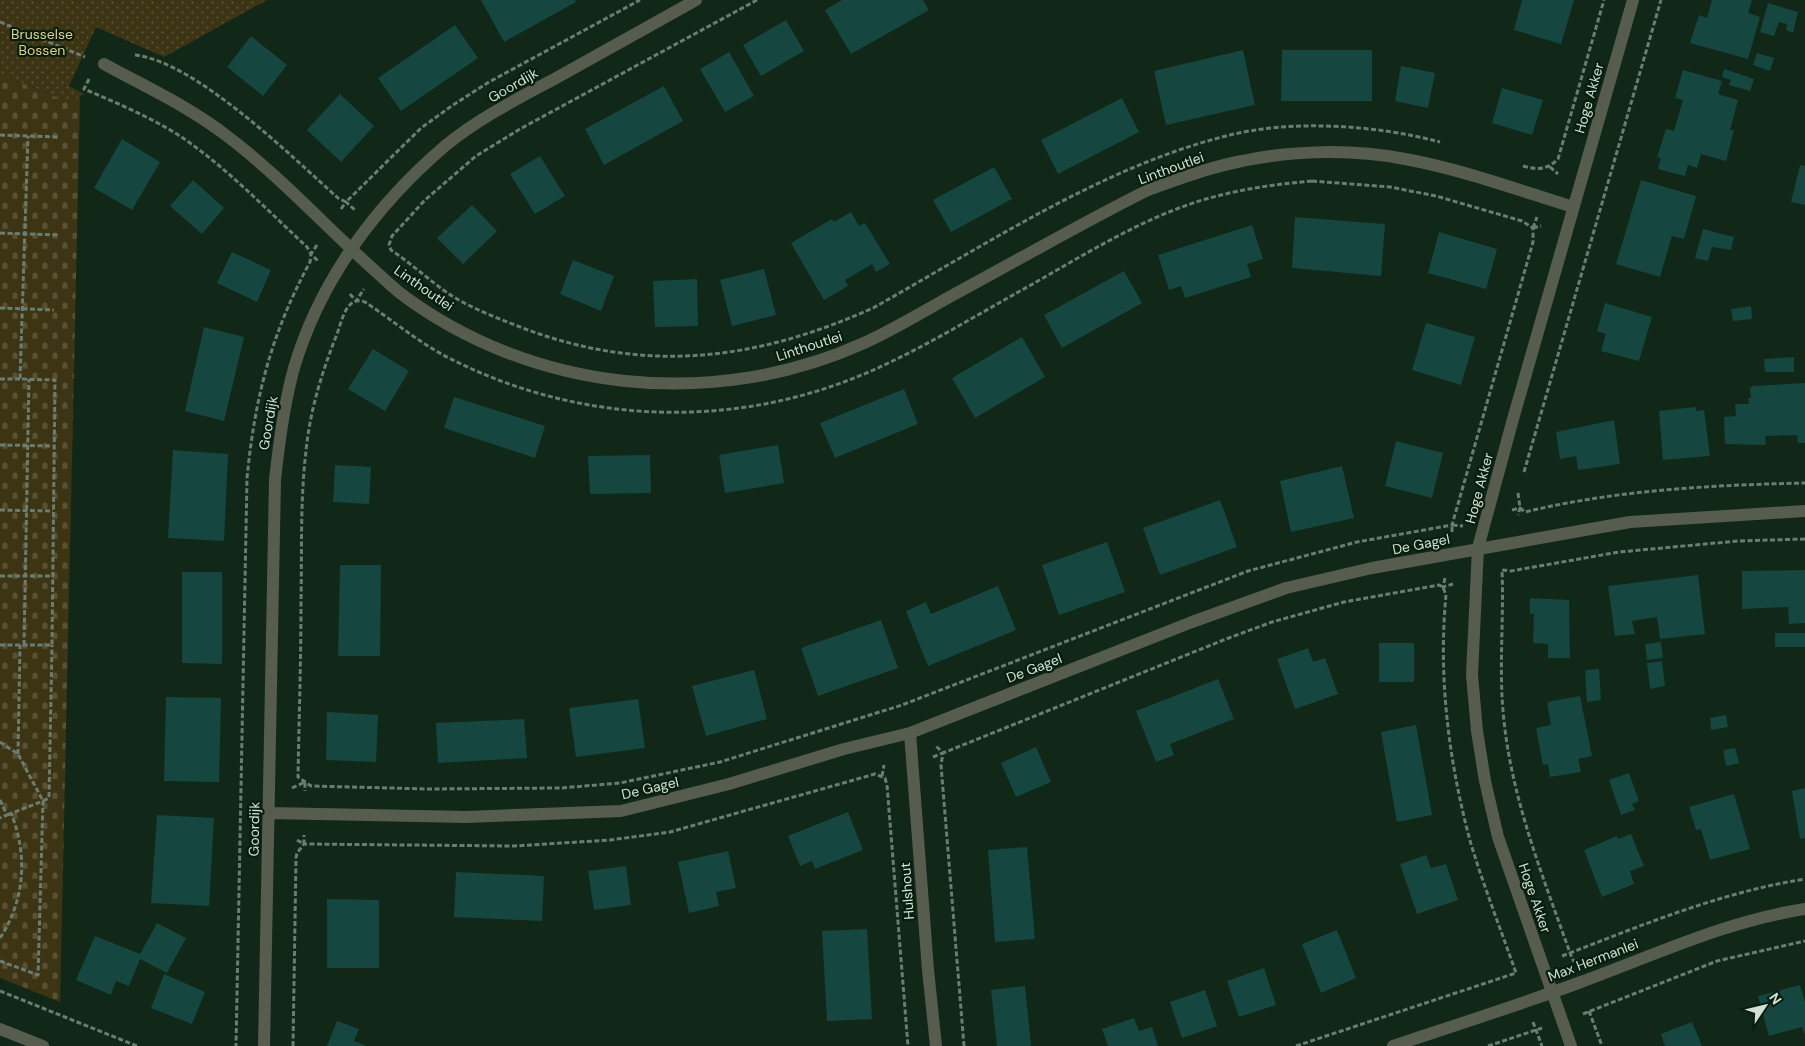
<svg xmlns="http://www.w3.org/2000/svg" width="1805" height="1046" viewBox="0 0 1805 1046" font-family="'DM Sans',sans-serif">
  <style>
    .cemetery { fill: url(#cemetery-stones) }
    .park { fill: url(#park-dots) }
    .building { fill: #15463f }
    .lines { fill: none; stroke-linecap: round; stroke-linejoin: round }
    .path { stroke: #6b7d70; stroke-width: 3; stroke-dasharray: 5 2.5; stroke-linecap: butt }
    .minor { stroke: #575d4e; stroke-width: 12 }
    .labels { text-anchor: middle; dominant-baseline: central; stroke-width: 4.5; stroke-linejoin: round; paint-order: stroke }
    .park-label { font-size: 14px; fill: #e2d091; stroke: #071e0f }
    .street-label { font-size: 14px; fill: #d2e0d5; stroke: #071e0f }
  </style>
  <defs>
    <pattern id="cemetery-stones" width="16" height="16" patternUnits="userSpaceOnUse" patternTransform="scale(1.25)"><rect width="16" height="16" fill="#3d3414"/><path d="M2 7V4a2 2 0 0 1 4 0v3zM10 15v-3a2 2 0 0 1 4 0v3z" fill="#585135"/></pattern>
    <pattern id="park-dots" width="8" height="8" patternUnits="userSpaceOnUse" patternTransform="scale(1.25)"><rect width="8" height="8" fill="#3d3414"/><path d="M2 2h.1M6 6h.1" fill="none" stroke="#585135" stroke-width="1.8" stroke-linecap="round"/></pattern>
  </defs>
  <rect width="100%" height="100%" fill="#112818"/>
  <path class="cemetery" d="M 0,74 L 69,102 L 80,96 L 60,1002 L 0,978 Z"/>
  <path class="park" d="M 0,0 L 267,0 L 164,57 L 96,27 L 69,86 L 84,94 L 69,102 L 0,74 Z"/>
  <path class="building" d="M 481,0 L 575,0 L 576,2 L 504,42 Z
    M 842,0 L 923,0 L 929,10 L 851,54 L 825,10 Z
    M 1522,0 L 1574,0 L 1561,44 L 1514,30 Z
    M 1712,0 L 1752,0 L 1748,13 L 1760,17 L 1748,59 L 1690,43 L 1699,15 L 1707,18 Z
    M 1768,3 L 1798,12 L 1793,33 L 1786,30 L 1787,24 L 1779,22 L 1774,36 L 1760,32 Z
    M 786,20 L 804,51 L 761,76 L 743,45 Z
    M 455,25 L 478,58 L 401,111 L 378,78 Z
    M 251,36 L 287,65 L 263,96 L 227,67 Z
    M 1243,50 L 1255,105 L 1166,125 L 1154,71 Z
    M 1282,50 L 1372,50 L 1372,101 L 1281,101 Z
    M 729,52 L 754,96 L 725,112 L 700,69 Z
    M 1757,53 L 1774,58 L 1770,71 L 1753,65 Z
    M 1401,66 L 1435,73 L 1428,108 L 1395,101 Z
    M 1724,69 L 1754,79 L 1750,91 L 1729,85 L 1731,80 L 1722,77 Z
    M 1683,70 L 1722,81 L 1718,94 L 1738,100 L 1730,130 L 1734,130 L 1726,161 L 1701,154 L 1697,168 L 1688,165 L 1685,176 L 1658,169 L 1661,158 L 1657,157 L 1666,129 L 1674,131 L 1683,100 L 1675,98 Z
    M 664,86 L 683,121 L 604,165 L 585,129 Z
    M 1502,88 L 1543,100 L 1532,135 L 1492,123 Z
    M 340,94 L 374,126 L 341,162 L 307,130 Z
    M 1122,98 L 1139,132 L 1058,174 L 1041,140 Z
    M 122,139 L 160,162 L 132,210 L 94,188 Z
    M 540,156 L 565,196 L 535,214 L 510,174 Z
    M 1800,165 L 1805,166 L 1805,205 L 1791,202 Z
    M 994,167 L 1012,199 L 951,232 L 933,200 Z
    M 193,180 L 224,208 L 202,234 L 170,206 Z
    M 1641,180 L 1696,196 L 1684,239 L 1672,236 L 1660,277 L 1616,264 Z
    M 472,205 L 497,231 L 463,264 L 437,238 Z
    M 851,212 L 859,226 L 865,223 L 890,264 L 876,272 L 872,264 L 845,280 L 848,286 L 824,300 L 791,243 L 832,219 L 834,222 Z
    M 1295,217 L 1385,224 L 1381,276 L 1292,268 Z
    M 1252,225 L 1263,259 L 1247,264 L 1251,277 L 1185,298 L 1181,286 L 1169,290 L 1158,255 Z
    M 1703,229 L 1734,237 L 1731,250 L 1712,247 L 1708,261 L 1695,258 Z
    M 1439,232 L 1497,249 L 1486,289 L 1428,273 Z
    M 232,252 L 271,270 L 257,302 L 217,283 Z
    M 573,260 L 614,276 L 601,311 L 560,294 Z
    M 764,269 L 776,315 L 732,326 L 720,280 Z
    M 1124,271 L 1142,303 L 1062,348 L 1044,315 Z
    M 697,279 L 698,326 L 655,327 L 653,281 Z
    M 1605,303 L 1652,317 L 1639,361 L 1601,351 L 1606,334 L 1597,331 Z
    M 1751,306 L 1752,319 L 1733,321 L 1731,309 Z
    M 1426,323 L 1475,337 L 1461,385 L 1412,370 Z
    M 204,327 L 244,337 L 224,421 L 185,411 Z
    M 1022,337 L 1045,377 L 975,418 L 952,378 Z
    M 373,349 L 409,371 L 385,411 L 348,389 Z
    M 1794,357 L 1794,372 L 1765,372 L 1764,359 Z
    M 1805,383 L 1805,443 L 1798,443 L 1797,435 L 1765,436 L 1766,445 L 1725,444 L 1724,417 L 1736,416 L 1735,404 L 1749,404 L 1748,398 L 1751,398 L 1750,388 L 1753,386 Z
    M 904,389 L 918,424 L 835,458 L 820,423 Z
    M 454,397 L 545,426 L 535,458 L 444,428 Z
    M 1696,407 L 1696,411 L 1704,410 L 1710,456 L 1663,460 L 1659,411 Z
    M 1614,420 L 1620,464 L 1578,470 L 1576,456 L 1560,459 L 1556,432 Z
    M 1396,441 L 1443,453 L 1432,498 L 1385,486 Z
    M 778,445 L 784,483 L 725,493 L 719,455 Z
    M 173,450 L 228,454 L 224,541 L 168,538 Z
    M 650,455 L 651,493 L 590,494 L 588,456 Z
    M 335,465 L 371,467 L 369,504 L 333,502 Z
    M 1342,466 L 1354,518 L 1291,532 L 1280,481 Z
    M 1220,500 L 1237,547 L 1160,575 L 1143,528 Z
    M 1107,542 L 1125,592 L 1059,615 L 1042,565 Z
    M 340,565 L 381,565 L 380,656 L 338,656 Z
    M 1805,570 L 1805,623 L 1789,624 L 1788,607 L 1742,609 L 1742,571 Z
    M 182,572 L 222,572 L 222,664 L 182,663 Z
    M 1698,575 L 1705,634 L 1660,639 L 1657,617 L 1632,621 L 1635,634 L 1615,636 L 1608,586 Z
    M 998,586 L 1016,630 L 928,666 L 906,611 L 926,602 L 931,614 Z
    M 1530,598 L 1569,600 L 1570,658 L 1548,658 L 1548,644 L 1533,643 L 1534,614 L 1530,614 Z
    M 881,620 L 898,668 L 818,696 L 801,648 Z
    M 1775,633 L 1805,633 L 1805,647 L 1775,647 Z
    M 1661,642 L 1663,658 L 1647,660 L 1645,644 Z
    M 1379,643 L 1414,643 L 1414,682 L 1379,682 Z
    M 1308,648 L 1313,662 L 1325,658 L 1338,694 L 1295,709 L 1277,659 Z
    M 1662,661 L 1665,686 L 1650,689 L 1647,663 Z
    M 1599,669 L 1601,700 L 1587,702 L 1585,670 Z
    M 754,670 L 767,719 L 706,736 L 692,686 Z
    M 1218,679 L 1234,719 L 1170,744 L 1174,755 L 1156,762 L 1136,711 Z
    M 1580,696 L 1592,756 L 1578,759 L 1581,772 L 1550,777 L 1548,764 L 1543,765 L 1536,728 L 1551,725 L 1547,702 Z
    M 166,697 L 221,698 L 219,782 L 164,781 Z
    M 638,699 L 645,748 L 576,757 L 569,708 Z
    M 327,712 L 378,715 L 376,762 L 326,760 Z
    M 1726,715 L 1728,727 L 1711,730 L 1710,718 Z
    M 524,719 L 527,758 L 438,763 L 436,723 Z
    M 1416,725 L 1432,815 L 1397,822 L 1381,732 Z
    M 1036,747 L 1051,782 L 1016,797 L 1001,763 Z
    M 1735,748 L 1739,763 L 1726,766 L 1723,750 Z
    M 1629,773 L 1639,801 L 1632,804 L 1635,810 L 1621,815 L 1609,780 Z
    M 1805,788 L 1805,838 L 1800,839 L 1792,791 Z
    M 1734,794 L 1750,849 L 1710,860 L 1701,829 L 1696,830 L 1689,807 Z
    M 848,812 L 863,850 L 815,869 L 812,861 L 800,866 L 788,836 Z
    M 157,815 L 214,818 L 209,906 L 151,903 Z
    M 1631,834 L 1644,866 L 1630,871 L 1634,884 L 1602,897 L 1584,850 L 1617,836 L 1618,839 Z
    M 1027,847 L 1035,939 L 995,942 L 988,850 Z
    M 728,851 L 736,888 L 716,892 L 719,906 L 689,913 L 678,862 Z
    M 1426,855 L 1431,868 L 1446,864 L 1458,900 L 1417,914 L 1400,864 Z
    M 626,866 L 631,905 L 594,910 L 588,871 Z
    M 456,872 L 544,876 L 542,921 L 454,917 Z
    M 327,899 L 379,900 L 379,968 L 327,968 Z
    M 157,923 L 186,938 L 167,973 L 140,959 L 129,986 L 116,981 L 111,995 L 76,980 L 95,936 L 140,954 Z
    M 867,929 L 872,1019 L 827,1021 L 822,931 Z
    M 1337,930 L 1356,978 L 1321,993 L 1302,944 Z
    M 1264,968 L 1276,1005 L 1239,1017 L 1227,981 Z
    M 164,974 L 205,992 L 192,1024 L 151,1008 Z
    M 1800,985 L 1805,1002 L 1805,1035 L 1802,1027 L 1769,1036 L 1758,996 Z
    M 1025,986 L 1031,1046 L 997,1046 L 991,990 Z
    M 1205,990 L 1217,1026 L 1182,1038 L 1170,1002 Z
    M 1134,1018 L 1139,1031 L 1152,1027 L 1158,1046 L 1108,1046 L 1102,1029 Z
    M 337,1021 L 359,1029 L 354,1041 L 367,1046 L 327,1046 Z
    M 1692,1022 L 1702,1046 L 1665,1046 L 1661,1034 Z"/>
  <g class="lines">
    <path class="path" d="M 757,0 L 520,129 L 476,156 L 425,200 L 392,236 L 389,245 L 391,250 C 412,264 431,282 452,296 C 475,310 502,320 528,330 C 649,374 757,360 873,308 C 984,246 1102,167 1226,136 C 1291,119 1376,125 1440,142
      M 0,22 L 85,57
      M 135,55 C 196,62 292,157 338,198 L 346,202 L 421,128 L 453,105 L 489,82 L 640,0
      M 89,79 L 84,89 C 117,103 150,117 180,136 C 226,167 266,209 307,247 L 311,254 L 310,262 C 271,334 255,397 247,478 L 236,1046
      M 0,135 L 58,137
      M 1523,166 C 1537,170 1547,170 1558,159 L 1604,0
      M 1550,167 L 1558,174
      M 1312,181 L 1390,187 L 1436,196 L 1522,221 L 1533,228 L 1533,242 L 1452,525 L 1357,542 L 1248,571 L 902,705 L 720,762 L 620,783 L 561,788 L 429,789 L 311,786 L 298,777 C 299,719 301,661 301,602 C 302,552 300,501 306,451 C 310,410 322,372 337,334 C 342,321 346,295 365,302 C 395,322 423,346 455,361 C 578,422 722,429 849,380 C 909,357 966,321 1022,290 C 1081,257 1141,218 1206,199 C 1241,189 1276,184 1312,181 Z
      M 341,209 L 346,202 L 355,210
      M 1533,228 L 1537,217
      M 1533,228 L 1541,226
      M 0,233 L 59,235
      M 317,245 L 311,254 L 318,261
      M 350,294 L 356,301 L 364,289
      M 0,308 L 54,310
      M 0,379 L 20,379
      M 0,445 L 55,446
      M 1524,472 L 1661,0
      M 1518,493 L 1520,508 L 1525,512 C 1616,490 1712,485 1805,483
      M 0,510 L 53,511
      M 1512,510 L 1520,508 L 1518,515
      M 1452,532 L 1452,525 L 1463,526
      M 1805,539 L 1738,541 L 1619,552 L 1511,571 L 1502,570 C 1504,617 1499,664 1503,711 C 1510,795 1542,874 1570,953 C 1647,923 1723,892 1805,879
      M 0,576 L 53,576
      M 1445,578 L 1443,587 L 1453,584
      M 0,645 L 52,645 L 55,380 L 20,379 L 28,136
      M 24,645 L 29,379
      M 0,742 L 18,754 L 43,801 L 49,798 L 52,645
      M 18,754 L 20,645
      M 933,757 L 943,753 L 935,745
      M 882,776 L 884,765
      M 292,788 L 305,782 L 305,791
      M 0,800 L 7,815 L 0,818
      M 297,840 L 304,844 L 304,835
      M 0,938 C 25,900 28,855 11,813
      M 1562,956 L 1570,953 L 1574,962
      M 0,961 L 38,975 L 43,801 L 7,815
      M 0,991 L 137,1046
      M 1589,1011 L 1602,1046
      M 1583,1014 L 1717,961 L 1805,941
      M 1533,1022 L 1542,1046
      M 293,1046 L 296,858 L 297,853 L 304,844 L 514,846 L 610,840 L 670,832 L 875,774 L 885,778 L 887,785 L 908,1046
      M 964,1046 L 941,765 L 943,753 L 1226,639 L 1272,622 L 1344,602 L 1439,585 L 1443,587 L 1446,595 C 1438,678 1449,764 1471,844 C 1484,887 1501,930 1516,973 L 1296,1046
      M 1488,1046 L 1542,1028"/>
    <path class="minor" d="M 104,64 C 144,86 186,105 223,133 C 277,173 323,224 373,269 C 382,277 391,286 400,293 C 532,393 714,411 864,343 C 895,329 924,311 953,295 C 1018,260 1082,223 1148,190 C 1179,179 1210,167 1242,161 C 1294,150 1353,149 1405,159 C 1461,169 1518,190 1573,207
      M 910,733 L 928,970 L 936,1046
      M 270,813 L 466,817 L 621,811 L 729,784 L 844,749 L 910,733 L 1192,622 L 1286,588 L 1372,568 L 1630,522 L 1805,511
      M 0,1029 L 43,1046
      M 264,1046 L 275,480 C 279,442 284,404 294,368 C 320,280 376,205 445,146 C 479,118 519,98 558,77 C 604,51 650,26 696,0
      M 1393,1046 C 1456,1025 1519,1005 1581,982 C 1655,955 1726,921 1805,909
      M 1571,1046 L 1498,837 L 1485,781 L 1477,731 L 1472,675 L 1478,548 L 1513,419 L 1633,0"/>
  </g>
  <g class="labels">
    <g class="park-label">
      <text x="42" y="34">Brusselse<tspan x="42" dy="16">Bossen</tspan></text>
    </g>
    <g class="street-label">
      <text transform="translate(513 85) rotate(-30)">Goordijk</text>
      <text transform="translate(1589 98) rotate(-74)">Hoge Akker</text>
      <text transform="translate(1171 168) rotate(-20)">Linthoutlei</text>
      <text transform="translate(424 288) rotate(35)">Linthoutlei</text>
      <text transform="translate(809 346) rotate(-18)">Linthoutlei</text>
      <text transform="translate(268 423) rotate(-80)">Goordijk</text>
      <text transform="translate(1479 488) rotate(-75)">Hoge Akker</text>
      <text transform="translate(1421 544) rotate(-11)">De Gagel</text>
      <text transform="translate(1034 668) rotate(-21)">De Gagel</text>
      <text transform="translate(650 788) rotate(-13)">De Gagel</text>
      <text transform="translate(254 829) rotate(-89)">Goordijk</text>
      <text transform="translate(907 891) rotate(-94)">Hulshout</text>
      <text transform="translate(1535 898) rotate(71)">Hoge Akker</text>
      <text transform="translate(1593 960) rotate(-21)">Max Hermanlei</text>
    </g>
  </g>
  <g transform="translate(1765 1006) rotate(55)" stroke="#071e0f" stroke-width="4" paint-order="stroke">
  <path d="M0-4L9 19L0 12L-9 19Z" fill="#d2e0d5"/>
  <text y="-8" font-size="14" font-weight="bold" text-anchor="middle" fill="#d2e0d5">N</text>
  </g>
</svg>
